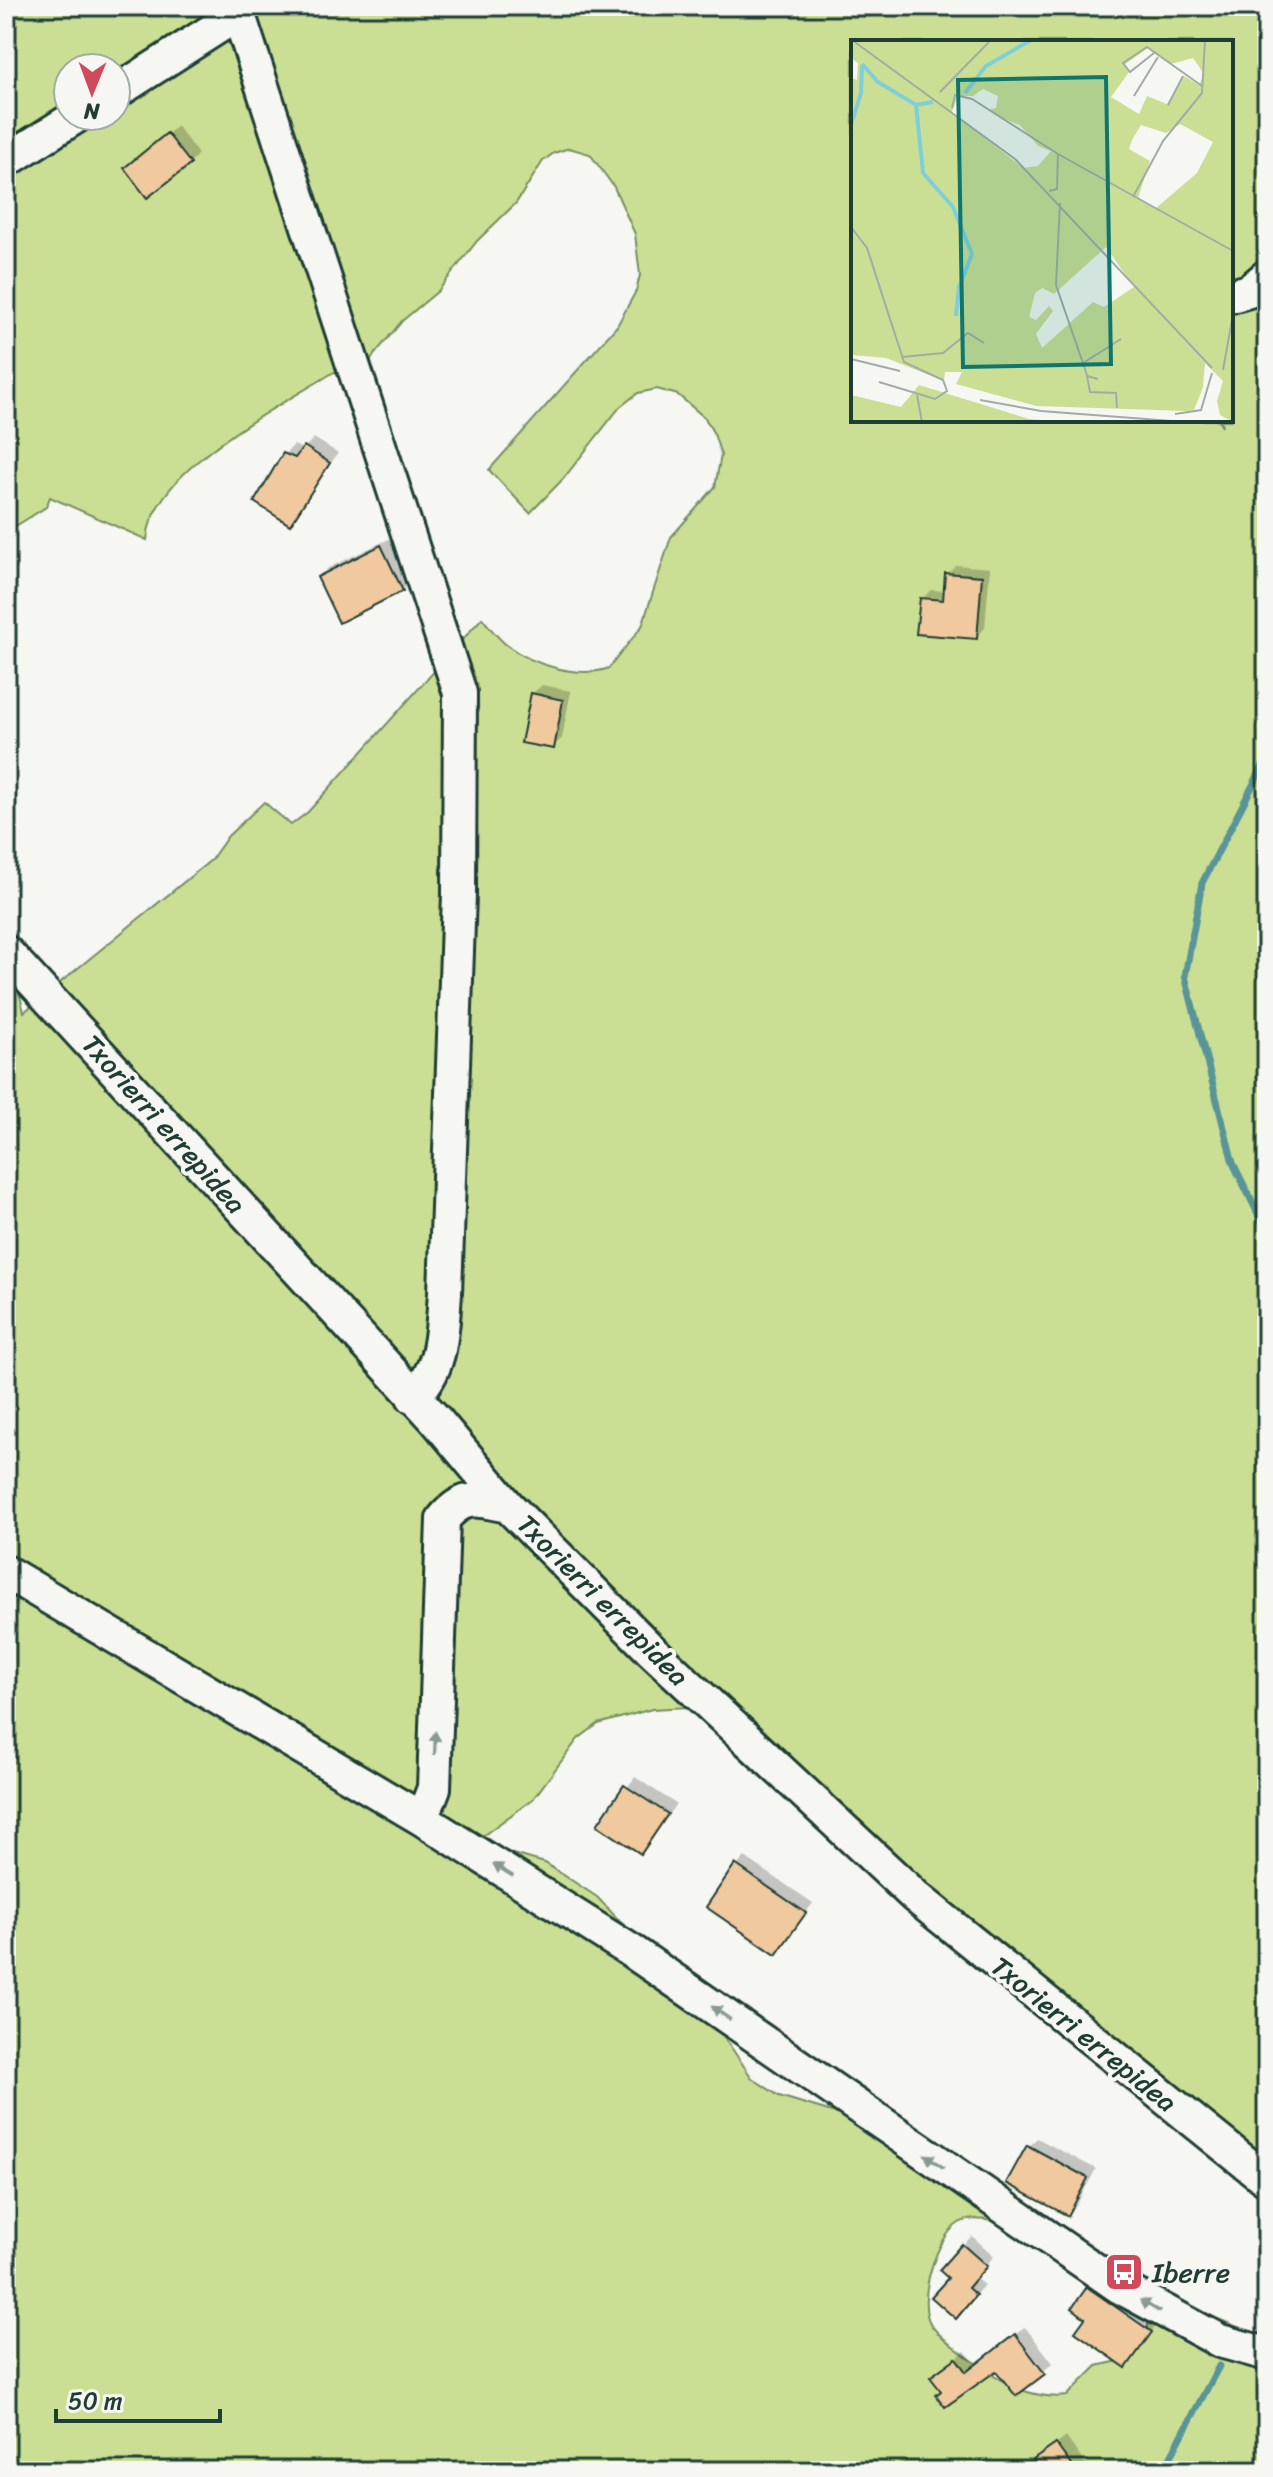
<svg xmlns="http://www.w3.org/2000/svg" width="1273" height="2477" viewBox="0 0 1273 2477" font-family="Sriracha,sans-serif">
  <style>
    .green { fill: #cbdf94; stroke: #758e64; stroke-width: 2; fill-rule: evenodd }
    .shadow { fill: #0003 }
    .lines { fill: none; stroke-linecap: round; stroke-linejoin: round }
    .stream { stroke: #599598; stroke-width: 7 }
    .building { fill: #f0c99f; stroke: #1f3d34; stroke-width: 2 }
    .minor-casing { stroke: #1f3d34; stroke-width: 38 }
    .minor { stroke: #f6f6f2; stroke-width: 32 }
    .oneway { fill: #8a9a93 }
    .labels { text-anchor: middle; dominant-baseline: central; stroke-width: 8; stroke-linejoin: round; paint-order: stroke }
    .street-label { font-size: 28px; fill: #1f3d34; stroke: #f6f6f2 }
    .poi-label { font-size: 28px; fill: #1f3d34; stroke: #f6f6f2; text-anchor: start }
    .inset-river { fill: none; stroke: #7fcfdb; stroke-width: 4 }
    .inset-road { fill: none; stroke: #a0aca6; stroke-width: 2 }
    .view { fill: #0f766e; fill-opacity: 0.15; stroke: #0f766e; stroke-width: 4 }
    .inset-edge { fill: none; stroke: #1f3d34; stroke-width: 4 }
  </style>
  <rect width="100%" height="100%" fill="#f6f6f2"/>
  <filter id="ink" filterUnits="userSpaceOnUse"><feTurbulence type="fractalNoise" baseFrequency=".0125" numOctaves="2"/><feDisplacementMap in="SourceGraphic" scale="16" xChannelSelector="R" yChannelSelector="G"/><feConvolveMatrix kernelMatrix="1 2 1 2 8 2 1 2 1" color-interpolation-filters="sRGB"/></filter>
  <g filter="url(#ink)">
    <path class="green" d="M 6,6 L 1267,6 L 1267,2160 L 1065,2003 L 968,1917 L 913,1874 L 725,1705 L 652,1709 L 598,1724 L 578,1739 L 533,1799 L 473,1843 L 545,1863 L 597,1897 L 711,2018 L 752,2078 L 779,2096 L 872,2124 L 1008,2223 C 993,2222 973,2215 959,2223 C 936,2237 917,2300 930,2323 C 940,2341 1004,2384 1024,2391 C 1037,2395 1054,2398 1067,2396 L 1097,2366 L 1127,2359 L 1148,2332 L 1148,2311 L 1178,2302 L 1247,2331 L 1267,2336 L 1267,2471 L 6,2471 L 6,934 L 21,952 L 18,988 L 24,1012 L 211,860 L 228,836 L 264,802 L 291,825 L 308,812 L 482,618 C 490,627 498,639 508,646 C 533,665 579,679 609,668 L 642,626 L 671,537 L 715,487 L 721,455 L 714,434 L 705,418 L 678,395 L 657,389 L 638,393 L 620,407 L 563,479 L 530,513 L 489,470 L 617,326 L 636,291 L 640,275 L 635,234 L 614,187 L 590,154 L 569,148 L 554,153 L 543,161 L 516,203 L 477,241 L 438,291 L 402,321 L 374,355 L 361,378 L 334,372 C 279,407 151,469 147,540 L 50,497 L 46,507 L 6,532 ZM 853,42 L 1231,42 L 1231,420 L 1221,420 L 1222,427 L 1219,420 L 853,420 ZM 68,68 L 116,68 L 116,116 L 68,116 Z"/>
    <path class="shadow" d="M 177,126 L 198,154 L 190,163 L 126,168 Z
      M 314,438 L 338,453 L 290,523 L 285,454 L 294,445 L 303,449 Z
      M 391,538 L 411,581 L 402,590 L 319,577 L 328,568 Z
      M 956,565 L 990,568 L 985,628 L 976,637 L 922,599 L 931,590 L 946,591 L 947,574 Z
      M 542,685 L 571,691 L 562,738 L 553,747 L 532,694 Z
      M 635,1777 L 676,1804 L 641,1852 L 600,1824 Z
      M 745,1857 L 813,1903 L 776,1953 L 737,1866 Z
      M 1037,2138 L 1096,2169 L 1077,2204 L 1068,2213 L 1028,2147 Z
      M 972,2236 L 994,2256 L 975,2278 L 984,2285 L 965,2307 L 951,2278 L 963,2245 Z
      M 1097,2280 L 1159,2322 L 1126,2365 L 1088,2317 L 1089,2289 Z
      M 1025,2327 L 1053,2363 L 1016,2394 L 996,2368 L 943,2391 L 933,2377 L 965,2351 L 976,2365 Z
      M 1066,2437 L 1090,2471 L 1042,2471 L 1035,2461 Z"/>
    <g class="lines">
      <path class="stream" d="M 1267,758 L 1202,883 L 1185,976 L 1233,1163 L 1267,1232
        M 1163,2471 L 1219,2366"/>
    </g>
    <path class="building" d="M 167,133 L 191,164 L 147,198 L 124,168 Z
      M 304,446 L 330,463 L 290,525 L 254,502 L 283,453 L 295,458 Z
      M 381,545 L 403,591 L 339,623 L 317,577 Z
      M 945,573 L 982,576 L 977,639 L 916,634 L 920,598 L 943,600 Z
      M 531,693 L 563,700 L 554,749 L 521,743 Z
      M 624,1785 L 668,1814 L 641,1854 L 597,1825 Z
      M 735,1864 L 806,1913 L 776,1955 L 706,1907 Z
      M 1027,2145 L 1088,2178 L 1068,2216 L 1006,2183 Z
      M 962,2244 L 987,2266 L 968,2288 L 976,2295 L 956,2319 L 931,2297 L 948,2278 L 939,2270 Z
      M 1087,2287 L 1152,2332 L 1126,2368 L 1075,2332 L 1085,2318 L 1072,2308 Z
      M 1015,2334 L 1045,2374 L 1016,2396 L 996,2371 L 945,2407 L 936,2395 L 941,2391 L 930,2377 L 956,2358 L 966,2372 Z
      M 1056,2444 L 1075,2471 L 1040,2471 L 1033,2460 Z"/>
    <g class="lines">
      <defs>
        <path id="minor" d="M 236,6 L 460,693 L 459,894 L 445,1293 C 442,1332 443,1369 413,1397
          M 116,92 L 238,14
          M 6,161 L 77,116
          M 1231,296 L 1249,291 L 1267,276
          M 6,952 L 436,1420 L 508,1506 L 651,1650 L 916,1897 L 1267,2180
          M 6,1572 L 422,1819 L 633,1952 L 1120,2287 L 1220,2341 L 1267,2354
          M 422,1819 L 434,1788 L 443,1519 C 465,1493 477,1500 508,1506"/>
      </defs>
      <use href="#minor" class="minor-casing"/>
      <use href="#minor" class="minor"/>
    </g>
    <defs><path id="oneway-solid" d="M-6-.8H1V-3.2L6.5 0L1 3.2V.8H-6Z" transform="scale(2)"/></defs>
    <g class="oneway">
      <use href="#oneway-solid" transform="translate(435 1743) rotate(-88)"/>
      <use href="#oneway-solid" transform="translate(503 1870) rotate(-148)"/>
      <use href="#oneway-solid" transform="translate(721 2013) rotate(-145)"/>
      <use href="#oneway-solid" transform="translate(934 2161) rotate(-145)"/>
      <use href="#oneway-solid" transform="translate(1150 2306) rotate(-149)"/>
    </g>
  </g>
  <defs>
    <symbol id="bus-square" viewBox="-11 -11 22 22"><rect x="-9" y="-9" width="18" height="18" rx="4" fill="#d1495b" stroke="#f6f6f2"/><path d="M-5-6H5V4H4V6H2V4H-2V6H-4V4H-5ZM-3.5-4V0h7V-4ZM-3.5 1.2v1.5H-2V1.2ZM2 1.2v1.5H3.5V1.2Z" fill="#fff"/></symbol>
  </defs>
  <g fill-rule="evenodd">
    <use href="#bus-square" x="1102" y="2250" width="44" height="44"/>
  </g>
  <g class="labels">
    <g class="street-label">
      <text transform="translate(164 1124) rotate(48)">Txorierri errepidea</text>
      <text transform="translate(603 1600) rotate(45)">Txorierri errepidea</text>
      <text transform="translate(1084 2034) rotate(39)">Txorierri errepidea</text>
    </g>
    <g class="poi-label">
      <text x="1152" y="2272">Iberre</text>
    </g>
  </g>
  <g transform="translate(851 40)">
    <rect width="382" height="382" fill="#f6f6f2"/>
    <path d="M 0,0 L 382,0 L 382,382 L 369,375 L 366,361 L 372,341 L 354,323 L 352,347 L 343,370 L 336,371 L 185,366 L 105,344 L 111,332 L 94,332 L 93,341 L 35,318 L 0,315 L 0,38 L 6,40 L 7,23 L 0,18 ZM 297,8 L 320,24 L 342,18 L 353,34 L 348,45 L 333,36 L 316,64 L 296,56 L 288,74 L 260,57 L 278,32 L 273,25 ZM 132,49 L 147,56 L 145,68 L 139,69 L 148,77 L 169,85 L 187,106 L 200,111 L 187,126 L 172,128 L 101,72 L 107,56 L 122,56 ZM 329,84 L 362,102 L 346,133 L 305,168 L 287,158 L 299,121 L 278,109 L 281,100 L 290,85 L 315,93 ZM 255,207 L 283,247 L 253,267 L 242,262 L 191,308 L 185,294 L 202,271 L 198,266 L 185,280 L 178,277 L 184,253 L 191,248 L 203,254 ZM 68,345 L 178,379 L 217,382 L 0,382 L 0,355 L 50,367 Z" fill="#cbdf94" fill-rule="evenodd"/>
    <path class="inset-river" d="M 11,24 L 27,42 L 65,65 L 82,62M 114,53 L 135,26 L 180,0M 65,65 L 72,133 L 102,167 L 121,214 L 108,247 L 105,276M 0,85 L 10,53 L 11,25"/>
    <path class="inset-road" d="M 1,0 L 164,119 L 361,328M 303,13 L 279,32 L 272,23 L 296,7 L 351,46M 89,52 L 138,2M 283,56 L 307,17M 317,65 L 332,36M 101,68 L 104,55 L 121,59 L 207,114 L 382,211M 198,151 L 206,149 L 207,114M 282,157 L 312,101 L 351,53 L 354,0M 209,163 L 205,245 L 236,335M 0,187 L 16,208 L 53,322 L 92,340 L 96,351 L 84,359 L 28,342M 51,317 L 92,313 L 117,293 L 133,303M 0,319 L 49,331M 232,323 L 270,299M 372,330 L 382,274M 247,339 L 236,336 L 239,352 L 265,353 L 266,368M 66,355 L 71,382M 129,360 L 190,371 L 334,382M 324,374 L 350,370 L 361,333"/>
    <path class="view" d="M 255,37 L 260,324 L 112,327 L 107,40 Z"/>
    <rect width="382" height="382" class="inset-edge"/>
  </g>
  <rect width="1273" height="2477" fill="none" stroke="#f6f6f2" stroke-width="32"/>
  <rect x="16" y="16" width="1241" height="2445" fill="none" stroke="#1f3d34" stroke-width="3" filter="url(#ink)"/>
  <g transform="translate(92 92) rotate(181)"><circle r="38" fill="#f6f6f2" stroke="#a0aca6" stroke-width="2"/>
  <path d="M0-6L14 30L0 20L-14 30Z" fill="#d1495b"/>
  <text y="-12" font-size="22" font-weight="bold" text-anchor="middle" fill="#1f3d34">N</text>
  </g>
  <path d="M56 2409v12h164v-12" fill="none" stroke="#1f3d34" stroke-width="4"/>
  <text x="68" y="2409" font-size="24" fill="#1f3d34" stroke="#f6f6f2" stroke-width="6" paint-order="stroke">50 m</text>
</svg>
